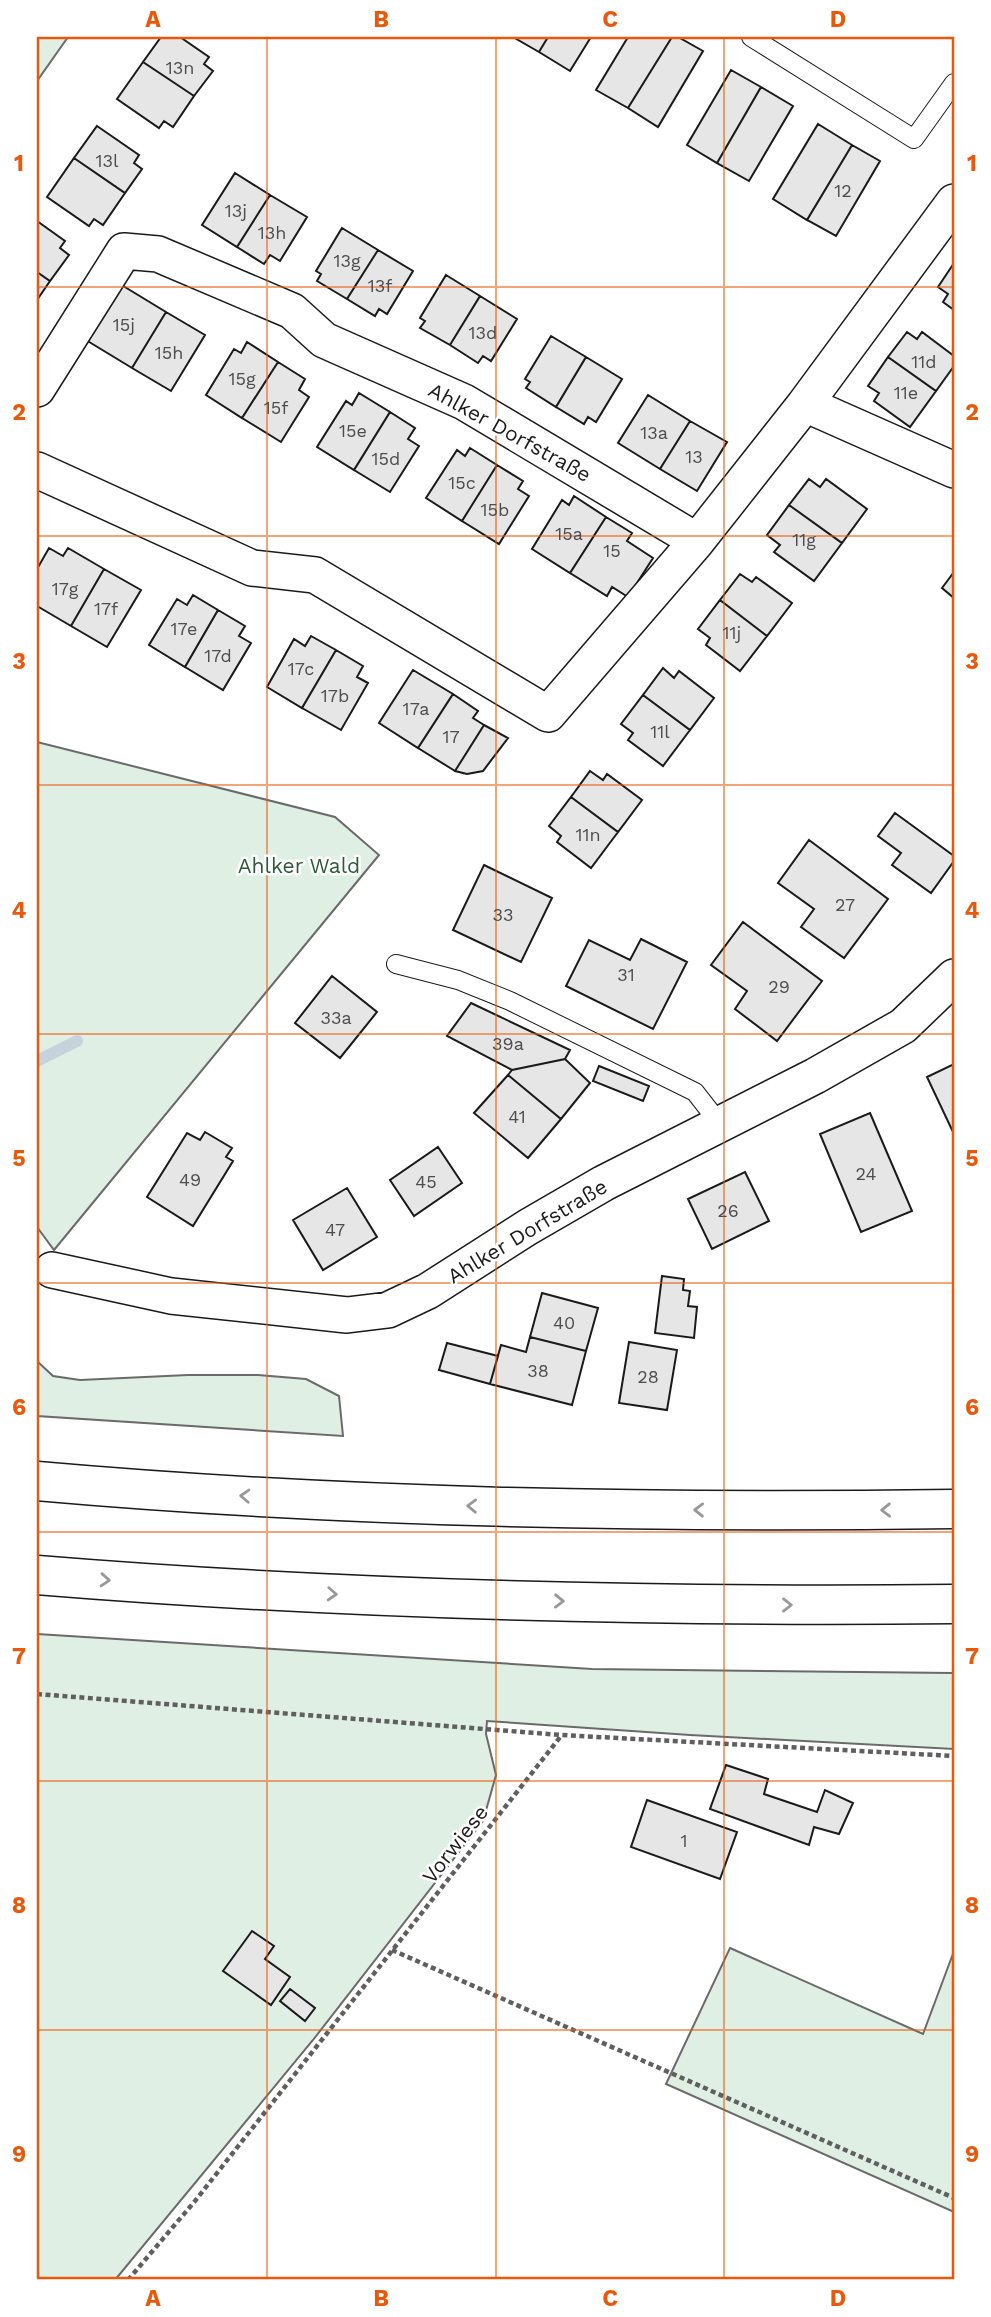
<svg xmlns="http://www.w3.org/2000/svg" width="991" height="2317" viewBox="0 0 991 2317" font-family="'Work Sans',sans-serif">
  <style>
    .green { fill: #e0efe3; stroke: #6a6a6a; stroke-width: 2 }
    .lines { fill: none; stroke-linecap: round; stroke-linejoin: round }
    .stream { stroke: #c6d2dc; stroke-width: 12 }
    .building { fill: #e6e6e6; stroke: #1a1a1a; stroke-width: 2 }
    .lane-casing { stroke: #1a1a1a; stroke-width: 20 }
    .street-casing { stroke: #1a1a1a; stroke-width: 38 }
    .highway-casing { stroke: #1a1a1a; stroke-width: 41 }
    .path { stroke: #5f5f5f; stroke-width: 4.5; stroke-dasharray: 5 3.5; stroke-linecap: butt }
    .lane { stroke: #fff; stroke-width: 18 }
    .street { stroke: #fff; stroke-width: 35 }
    .highway { stroke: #fff; stroke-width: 38 }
    .oneway { stroke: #989898 }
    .grid { fill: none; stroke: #e8590c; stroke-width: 2; stroke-opacity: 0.55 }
    .labels { text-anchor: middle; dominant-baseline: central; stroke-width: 5; stroke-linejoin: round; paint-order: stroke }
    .number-label { font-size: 18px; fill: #4d4d4d }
    .street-label { font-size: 21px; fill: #1a1a1a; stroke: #fff }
    .park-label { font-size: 21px; fill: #2b5a34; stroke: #fff }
    .neatline { fill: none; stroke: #e8590c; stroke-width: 2.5 }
    .grid-label { font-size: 23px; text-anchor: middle; font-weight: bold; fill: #e8590c }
  </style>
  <rect width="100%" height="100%" fill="#fff"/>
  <path class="green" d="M 37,37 L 68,37 L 37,81 Z
    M 37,742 L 335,817 L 379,855 L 54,1250 L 37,1227 Z
    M 37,1361 L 53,1376 L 80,1380 L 188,1375 L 258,1375 L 306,1379 L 339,1396 L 343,1436 L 37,1416 Z
    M 37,1634 L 592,1669 L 954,1673 L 954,1749 L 690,1735 L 487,1721 L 486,1734 L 496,1775 L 483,1821 L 313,2040 L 115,2280 L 37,2280 Z
    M 730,1948 L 923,2034 L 954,1951 L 954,2212 L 666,2084 Z"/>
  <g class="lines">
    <path class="stream" d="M 37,1061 L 77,1041"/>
  </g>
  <path class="building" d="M 161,37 L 180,37 L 209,57 L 204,64 L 213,71 L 194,96 L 143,62 Z
    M 513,37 L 548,37 L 539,52 Z
    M 548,37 L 591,37 L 570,71 L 539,52 Z
    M 628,37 L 672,37 L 628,108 L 596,90 Z
    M 672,37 L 678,37 L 703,51 L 658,127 L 628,108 Z
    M 143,62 L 194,96 L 173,127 L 164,121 L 159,128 L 117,99 Z
    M 731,70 L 761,87 L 717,163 L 687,145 Z
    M 761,87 L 793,106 L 749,181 L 717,163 Z
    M 818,124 L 852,145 L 807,220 L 773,199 Z
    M 97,126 L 139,155 L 134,163 L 142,169 L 125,193 L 74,158 Z
    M 852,145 L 880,161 L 836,236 L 807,220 Z
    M 74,158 L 125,193 L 103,225 L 94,219 L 89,226 L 47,197 Z
    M 235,173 L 270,195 L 237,247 L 202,225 Z
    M 270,195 L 307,217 L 280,261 L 270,255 L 264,264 L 237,247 Z
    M 37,221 L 65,241 L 60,248 L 69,255 L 50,281 L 37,272 Z
    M 342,228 L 378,250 L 347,299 L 317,281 L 321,274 L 316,271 Z
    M 378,250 L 413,271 L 387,314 L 379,309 L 375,316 L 347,299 Z
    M 954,263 L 954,310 L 943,302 L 948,294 L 938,287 Z
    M 37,272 L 50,281 L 37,300 Z
    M 446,275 L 480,296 L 450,345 L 420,328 L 425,321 L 420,318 Z
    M 115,281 L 166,312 L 132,368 L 81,337 Z
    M 480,296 L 517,319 L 491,361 L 483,356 L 478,363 L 450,345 Z
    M 166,312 L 205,335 L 171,391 L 132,368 Z
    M 907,332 L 917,339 L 922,332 L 954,356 L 954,366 L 936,391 L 888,357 Z
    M 551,336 L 586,357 L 556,407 L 526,388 L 530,382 L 525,379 Z
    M 247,342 L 278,362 L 242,418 L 206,395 L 234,349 L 241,353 Z
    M 586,357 L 622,379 L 596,422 L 588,417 L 584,424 L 556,407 Z
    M 888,357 L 936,391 L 910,427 L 874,401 L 879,393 L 868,386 Z
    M 278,362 L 305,379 L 299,390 L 309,397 L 281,442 L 242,418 Z
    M 359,393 L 390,412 L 354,470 L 317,447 L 346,401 L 352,405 Z
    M 648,395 L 690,421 L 660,469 L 618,443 Z
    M 390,412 L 415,428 L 408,439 L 419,446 L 390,492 L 354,470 Z
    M 690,421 L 727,442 L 697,491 L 660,469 Z
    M 470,448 L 497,465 L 462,521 L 426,498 L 457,450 L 465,456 Z
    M 497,465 L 523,481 L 518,489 L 529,496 L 499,544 L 462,521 Z
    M 809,479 L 820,487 L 826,479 L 867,509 L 842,543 L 789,505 Z
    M 574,496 L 606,517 L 570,573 L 532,549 L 562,500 L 569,505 Z
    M 789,505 L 842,543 L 814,581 L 774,552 L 780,545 L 767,535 Z
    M 606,517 L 632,533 L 627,541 L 653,558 L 628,597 L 612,587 L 607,596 L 570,573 Z
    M 49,548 L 63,556 L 68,548 L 104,569 L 71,626 L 37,606 L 37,569 Z
    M 104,569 L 141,590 L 107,647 L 71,626 Z
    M 954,572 L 954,598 L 942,588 Z
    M 740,574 L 752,582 L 756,577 L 792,603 L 767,636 L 720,600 Z
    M 193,595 L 218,610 L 185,667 L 149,645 L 177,599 L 187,605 Z
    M 720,600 L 767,636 L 740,671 L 706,645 L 710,638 L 698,629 Z
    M 218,610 L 245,626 L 239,636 L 251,643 L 223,690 L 185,667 Z
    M 311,636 L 336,650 L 302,708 L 267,687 L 294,639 L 305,646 Z
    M 336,650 L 363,666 L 357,677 L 368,683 L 341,730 L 302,708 Z
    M 663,668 L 674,678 L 679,671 L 714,698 L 690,730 L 643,695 Z
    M 413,670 L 453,694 L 418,748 L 379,723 Z
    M 453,694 L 478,711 L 473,718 L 484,725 L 455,771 L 418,748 Z
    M 643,695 L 690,730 L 663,766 L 628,740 L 633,733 L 621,724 Z
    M 484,725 L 508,738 L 483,771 L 467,774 L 455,771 Z
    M 590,771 L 603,780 L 607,774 L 642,800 L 618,832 L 571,797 Z
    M 571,797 L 618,832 L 591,868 L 557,842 L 561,836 L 549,826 Z
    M 895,813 L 954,856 L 954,861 L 931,893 L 892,865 L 901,853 L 878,836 Z
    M 809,840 L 888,899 L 844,958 L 801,927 L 814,909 L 778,883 Z
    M 484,865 L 552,898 L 521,962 L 453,930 Z
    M 743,922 L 822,981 L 777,1041 L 735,1009 L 747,991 L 711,965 Z
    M 641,939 L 687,962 L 653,1029 L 566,986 L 589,940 L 630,960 Z
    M 332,976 L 377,1012 L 340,1058 L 295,1023 Z
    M 471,1003 L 570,1050 L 565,1059 L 512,1070 L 447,1036 Z
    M 565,1059 L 590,1083 L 561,1119 L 508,1075 L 512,1070 Z
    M 954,1064 L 954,1131 L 953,1132 L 927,1077 Z
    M 599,1066 L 649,1086 L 643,1101 L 593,1081 Z
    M 508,1075 L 561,1119 L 528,1158 L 474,1113 Z
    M 870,1113 L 912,1211 L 861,1232 L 820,1134 Z
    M 205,1132 L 232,1148 L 226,1157 L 233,1161 L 193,1226 L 147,1197 L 187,1133 L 200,1140 Z
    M 438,1147 L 462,1183 L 414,1216 L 390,1180 Z
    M 745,1172 L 769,1221 L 712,1249 L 688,1199 Z
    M 347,1188 L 377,1237 L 323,1270 L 293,1220 Z
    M 662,1276 L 684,1279 L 683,1290 L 690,1291 L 688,1306 L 697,1307 L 694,1338 L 655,1333 Z
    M 542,1293 L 598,1308 L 586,1351 L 530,1337 Z
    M 530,1337 L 586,1351 L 572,1405 L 490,1384 L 501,1345 L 526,1352 Z
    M 629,1342 L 677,1350 L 667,1410 L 619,1403 Z
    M 447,1343 L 498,1356 L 490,1384 L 439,1370 Z
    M 726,1765 L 768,1779 L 764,1794 L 817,1812 L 825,1790 L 853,1803 L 839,1834 L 814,1827 L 809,1845 L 710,1809 Z
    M 647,1800 L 737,1832 L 720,1879 L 631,1847 Z
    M 252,1931 L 274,1946 L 265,1959 L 290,1977 L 271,2005 L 223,1971 Z
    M 290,1989 L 315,2008 L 305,2021 L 280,2001 Z"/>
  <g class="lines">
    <defs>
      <path id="lane" d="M 751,37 L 914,139 L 954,83
        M 396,964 L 458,980 L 510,1001 L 695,1092 L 720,1124"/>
      <path id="street" d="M 37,389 L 124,251 L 158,254 L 292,311 L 324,340 L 464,402 L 697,541
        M 805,404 L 954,202
        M 37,470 L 252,568 L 315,575 L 548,714 L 697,541 L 805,404 L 954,470
        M 52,1270 L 171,1296 L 347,1315 L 388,1310 L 428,1291 L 528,1227 L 604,1183 L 815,1076 L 903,1026 L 954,977"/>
      <path id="highway" d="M 37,1481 C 342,1508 648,1513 954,1509
        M 37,1575 C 342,1600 648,1607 954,1604"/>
    </defs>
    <use href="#lane" class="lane-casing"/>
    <use href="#street" class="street-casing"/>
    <use href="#highway" class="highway-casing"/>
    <path class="path" d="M 37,1694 L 561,1735 L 954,1756
      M 392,1950 L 954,2198
      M 128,2280 L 195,2201 L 561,1736"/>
    <use href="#lane" class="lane"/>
    <use href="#street" class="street"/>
    <use href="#highway" class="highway"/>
  </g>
  <defs><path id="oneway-chevron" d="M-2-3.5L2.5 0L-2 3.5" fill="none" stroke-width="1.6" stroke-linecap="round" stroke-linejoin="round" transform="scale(1.75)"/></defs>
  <g class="oneway">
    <use href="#oneway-chevron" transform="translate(245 1496) rotate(-177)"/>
    <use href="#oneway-chevron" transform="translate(472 1506) rotate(-179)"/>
    <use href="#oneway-chevron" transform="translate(699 1510) rotate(-179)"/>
    <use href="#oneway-chevron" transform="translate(886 1510) rotate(179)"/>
    <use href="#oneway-chevron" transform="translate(105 1580) rotate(4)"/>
    <use href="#oneway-chevron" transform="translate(332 1594) rotate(3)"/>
    <use href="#oneway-chevron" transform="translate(559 1601) rotate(1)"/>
    <use href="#oneway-chevron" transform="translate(787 1605)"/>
  </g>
  <path class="grid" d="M 267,37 L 267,2280M 496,37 L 496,2280M 724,37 L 724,2280M 37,287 L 954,287M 37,536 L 954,536M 37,785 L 954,785M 37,1034 L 954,1034M 37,1283 L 954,1283M 37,1532 L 954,1532M 37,1781 L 954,1781M 37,2030 L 954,2030"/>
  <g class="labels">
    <g class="number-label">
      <text x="180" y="67">13n</text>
      <text x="107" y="160">13l</text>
      <text x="843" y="190">12</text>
      <text x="236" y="210">13j</text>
      <text x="272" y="232">13h</text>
      <text x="347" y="260">13g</text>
      <text x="380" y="285">13f</text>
      <text x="124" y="324">15j</text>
      <text x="483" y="332">13d</text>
      <text x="169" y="352">15h</text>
      <text x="924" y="361">11d</text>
      <text x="242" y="378">15g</text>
      <text x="906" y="392">11e</text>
      <text x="276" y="407">15f</text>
      <text x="353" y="430">15e</text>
      <text x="654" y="432">13a</text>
      <text x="694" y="456">13</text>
      <text x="386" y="458">15d</text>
      <text x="462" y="482">15c</text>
      <text x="495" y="509">15b</text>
      <text x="569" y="533">15a</text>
      <text x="804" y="539">11g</text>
      <text x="612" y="550">15</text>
      <text x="65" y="588">17g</text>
      <text x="106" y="608">17f</text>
      <text x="184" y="628">17e</text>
      <text x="732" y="632">11j</text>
      <text x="218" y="655">17d</text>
      <text x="301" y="668">17c</text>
      <text x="335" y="695">17b</text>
      <text x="416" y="708">17a</text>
      <text x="660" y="731">11l</text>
      <text x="451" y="736">17</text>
      <text x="588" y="834">11n</text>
      <text x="845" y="904">27</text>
      <text x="503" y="914">33</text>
      <text x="626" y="974">31</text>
      <text x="779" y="986">29</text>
      <text x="336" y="1017">33a</text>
      <text x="508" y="1043">39a</text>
      <text x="517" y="1116">41</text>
      <text x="866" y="1173">24</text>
      <text x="190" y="1179">49</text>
      <text x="426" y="1181">45</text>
      <text x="728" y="1210">26</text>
      <text x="335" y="1229">47</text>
      <text x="564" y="1322">40</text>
      <text x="538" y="1370">38</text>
      <text x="648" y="1376">28</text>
      <text x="684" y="1840">1</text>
    </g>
    <g class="street-label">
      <text transform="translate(510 432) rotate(29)">Ahlker Dorfstraße</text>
      <text transform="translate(527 1231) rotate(-31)">Ahlker Dorfstraße</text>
      <text transform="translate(455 1844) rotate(-52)">Vorwiese</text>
    </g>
    <g class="park-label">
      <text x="299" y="865">Ahlker Wald</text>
    </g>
  </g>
  <rect width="991" height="2317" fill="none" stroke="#ffffff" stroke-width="77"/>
  <rect x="38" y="38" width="915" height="2240" class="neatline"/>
  <g class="grid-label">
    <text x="153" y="27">A</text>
    <text x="381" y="27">B</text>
    <text x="610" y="27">C</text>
    <text x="838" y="27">D</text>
    <text x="19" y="171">1</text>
    <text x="972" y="171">1</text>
    <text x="19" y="420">2</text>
    <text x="972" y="420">2</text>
    <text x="19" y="669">3</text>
    <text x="972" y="669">3</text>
    <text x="19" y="918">4</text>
    <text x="972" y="918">4</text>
    <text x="19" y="1166">5</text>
    <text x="972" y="1166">5</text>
    <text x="19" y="1415">6</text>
    <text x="972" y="1415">6</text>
    <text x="19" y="1664">7</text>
    <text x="972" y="1664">7</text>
    <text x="19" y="1913">8</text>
    <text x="972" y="1913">8</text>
    <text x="19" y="2162">9</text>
    <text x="972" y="2162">9</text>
    <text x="153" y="2306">A</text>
    <text x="381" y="2306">B</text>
    <text x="610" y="2306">C</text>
    <text x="838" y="2306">D</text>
  </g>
</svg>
